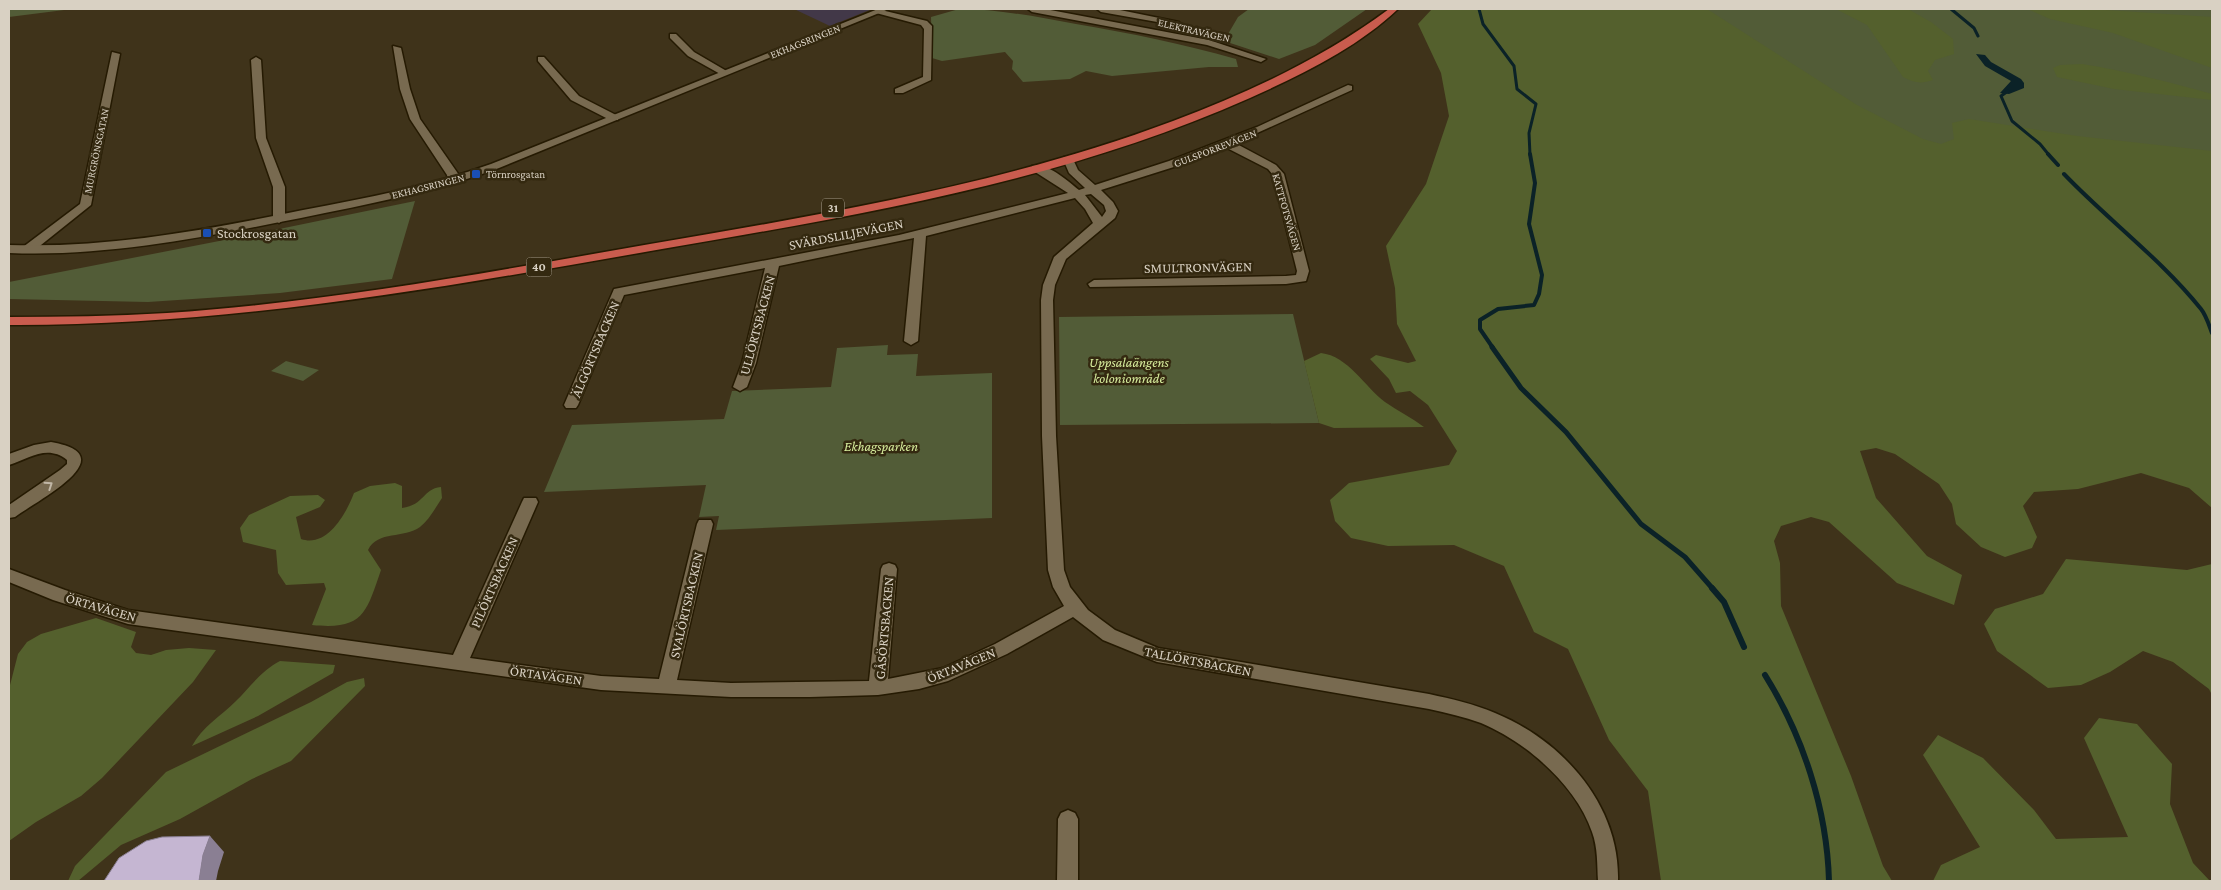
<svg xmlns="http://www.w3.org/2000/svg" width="2221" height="890" viewBox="0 0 2221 890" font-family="'Crimson Pro',serif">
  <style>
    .education { fill: #423848 }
    .green { fill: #525c37 }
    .forest { fill: #54602d }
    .water { fill: #0b2227 }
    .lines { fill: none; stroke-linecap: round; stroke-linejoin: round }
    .stream-far3 { stroke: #0b2227; stroke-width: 3 }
    .stream-far2 { stroke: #0b2227; stroke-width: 4 }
    .stream-far1 { stroke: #0b2227; stroke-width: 5 }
    .stream { stroke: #0b2227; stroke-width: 6 }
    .minor-casing { stroke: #251a02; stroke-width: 3 }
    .tertiary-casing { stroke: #251a02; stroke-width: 3 }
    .trunk-casing { stroke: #251a02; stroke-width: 3 }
    .minor { fill: #786a50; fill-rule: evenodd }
    .tertiary { fill: #786a50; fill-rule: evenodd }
    .trunk { fill: #c95c4e; fill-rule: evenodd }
    .shaded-wall { fill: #8a7f93 }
    .building { fill: #c5b6d2; stroke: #8a7f93 }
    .oneway { stroke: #c1b7a6 }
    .transit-dot { fill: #1a4fb4; stroke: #342910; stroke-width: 2 }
    .labels { text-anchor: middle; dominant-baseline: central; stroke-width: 5; stroke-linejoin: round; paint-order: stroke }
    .far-street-label { font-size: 11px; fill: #d9d1c3; stroke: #342910 }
    .far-poi-label { font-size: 11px; fill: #d9d1c3; stroke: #342910; text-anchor: start }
    .shield { fill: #342910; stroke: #a89f8d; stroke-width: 1 }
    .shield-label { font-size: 12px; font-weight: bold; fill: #d9d1c3 }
    .poi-label { font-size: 14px; fill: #d9d1c3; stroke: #342910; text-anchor: start }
    .street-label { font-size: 14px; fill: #d9d1c3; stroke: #342910 }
    .park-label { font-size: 14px; font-style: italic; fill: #d7ed9d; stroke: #342910 }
  </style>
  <rect width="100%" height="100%" fill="#3f331a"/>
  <path class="education" d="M 794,9 L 872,9 L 830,26 Z"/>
  <path class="green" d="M 9,9 L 72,9 L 9,17 Z
    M 959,9 C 998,9 1038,17 1076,24 C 1130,33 1183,44 1236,59 L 1238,67 L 1209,67 L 1112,76 L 1086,71 L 1070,79 L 1023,82 L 1012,69 L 1013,61 L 1005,52 L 942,61 L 932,58 L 931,17 Z
    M 1249,9 L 1367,9 L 1315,45 L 1279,59 L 1224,41 L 1238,17 Z
    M 1695,9 L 2212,9 L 2212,180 L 1947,178 Z
    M 415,201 L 392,279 L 280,293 L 148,302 L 9,299 L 9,282 L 255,234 Z
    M 1293,314 L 1319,423 L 1060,425 L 1059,317 Z
    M 888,345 L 887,355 L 918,354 L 916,376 L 992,373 L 992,518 L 716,530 L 719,516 L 699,517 L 706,485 L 544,492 L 572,425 L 724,419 L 732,391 L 831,387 L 837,348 Z
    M 286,361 L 319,370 L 303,381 L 271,371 Z"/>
  <path class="forest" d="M 1432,9 L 1707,9 L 1857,105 L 1923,139 L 1941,144 L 1954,139 L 1952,123 L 1969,119 L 2077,136 L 2212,151 L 2212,508 L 2189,488 L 2141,473 L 2078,489 L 2034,492 L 2023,506 L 2037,537 L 2032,548 L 2005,557 L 1981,547 L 1956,524 L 1952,504 L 1939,484 L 1895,454 L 1876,448 L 1860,451 L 1876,498 L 1927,556 L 1962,575 L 1954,605 L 1897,583 L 1829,522 L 1811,517 L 1781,526 L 1774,541 L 1780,563 L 1781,606 L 1851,776 L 1883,866 L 1892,881 L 1661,881 L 1648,791 L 1609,740 L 1568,649 L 1534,632 L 1504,566 L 1454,545 L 1388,546 L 1351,538 L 1335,521 L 1330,500 L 1349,483 L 1449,465 L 1457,451 L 1428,405 L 1410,391 L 1396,393 L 1389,379 L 1370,359 L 1376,355 L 1408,363 L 1416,361 L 1397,324 L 1395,288 L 1386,246 L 1426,184 L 1449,116 L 1441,73 L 1418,24 Z
    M 1836,9 L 1908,9 L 1931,22 L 1953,39 L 1954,54 L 1935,60 L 1928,71 L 1933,80 C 1921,84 1914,83 1903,77 L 1867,25 Z
    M 2003,9 L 2091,9 L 2212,17 L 2212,68 L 2113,33 L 2050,19 L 2030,10 Z
    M 2082,64 C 2126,71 2169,82 2212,94 L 2212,100 L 2114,89 L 2057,77 L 2053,68 L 2060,65 Z
    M 1321,353 C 1348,356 1365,387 1385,402 C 1398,411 1412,418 1424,427 L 1334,428 L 1319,423 L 1304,361 Z
    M 395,483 L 402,486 L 402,508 C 425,505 422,489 441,487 L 442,498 C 436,507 429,520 420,527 C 404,539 378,530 368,550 L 381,570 C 366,614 363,630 312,625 L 326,589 L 324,583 L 286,585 L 278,573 L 276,550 L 243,542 L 240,528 L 249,515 L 290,496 L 318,495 L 325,500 L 320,507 L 296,517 L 301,539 C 327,548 346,514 354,493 L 370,486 Z
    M 2066,559 L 2187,570 L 2212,564 L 2212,695 L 2209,689 L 2173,662 L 2143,651 L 2110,672 L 2081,685 L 2048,688 L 1997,651 L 1984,624 L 1995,609 L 2043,594 Z
    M 96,618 L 136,632 L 131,647 L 136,653 L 151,655 L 166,650 L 189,648 L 216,650 L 193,682 L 102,778 L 81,796 L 36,822 L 9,841 L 9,689 L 18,654 L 27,642 L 41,634 Z
    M 280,661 L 335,665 L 333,673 L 258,716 L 192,746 C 202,727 221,716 236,701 C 250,687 262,670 280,661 Z
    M 364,678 L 365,686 L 291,761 L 252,779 L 180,819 L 121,845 L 78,881 L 68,881 L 75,866 L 166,772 L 311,702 L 347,682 Z
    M 2099,718 L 2137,724 L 2172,764 L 2170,804 L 2193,863 L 2210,881 L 1933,881 L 1941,865 L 1980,847 L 1923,755 L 1938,735 L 1983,758 L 2034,810 L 2056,839 L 2128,837 L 2084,738 Z"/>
  <path class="water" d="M 1976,54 L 1985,55 L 1991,62 L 2021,79 L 2024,83 L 2024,88 L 2009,94 L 2000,93 L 2011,81 L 1985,66 Z"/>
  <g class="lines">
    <path class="stream-far3" d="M 1479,9 L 1483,24 L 1514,66 L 1517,89 L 1536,104 L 1529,133 L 1530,155
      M 1951,9 L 1974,28 L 1978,36
      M 2008,91 L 2001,96 L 2012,121 L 2040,144 L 2049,155"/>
    <path class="stream-far2" d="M 2048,154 L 2058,165
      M 2064,174 C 2108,220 2161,259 2201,309 C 2206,315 2209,325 2212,333
      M 1493,348 L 1480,329 L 1480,320 L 1498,309 L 1534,305 L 1539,294 L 1542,275 L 1529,224 L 1535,183 L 1530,154"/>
    <path class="stream-far1" d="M 1492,347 L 1521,388 L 1566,432 L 1641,524 L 1685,557 L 1713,589"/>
    <path class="stream" d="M 1712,588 L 1724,602 L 1744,647
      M 1765,675 C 1803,736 1827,809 1829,881"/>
    <defs>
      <path id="minor" d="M 877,9 L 927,21 L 932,26 L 931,80 L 903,93 L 895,93 L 895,89 L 923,77 L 924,29 L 921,25 L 876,13 L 875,11 Z
        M 1028,9 L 1045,9 L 1209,40 L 1266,59 L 1261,62 L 1207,45 L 1032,12 Z
        M 1097,9 L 1115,9 L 1179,22 L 1174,25 L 1101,12 Z
        M 670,34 L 676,34 L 694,52 L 730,73 L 722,75 L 688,56 L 670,38 Z
        M 393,46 L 401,48 L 410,89 L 420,119 L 459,175 L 456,183 L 448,183 L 447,175 L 410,119 L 400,89 Z
        M 112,52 L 120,54 L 91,205 L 31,253 L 23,253 L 21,250 L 23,247 L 80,204 Z
        M 256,57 L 261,60 L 266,138 L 285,187 L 285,219 L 279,223 L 273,219 L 273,187 L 256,138 L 251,60 Z
        M 538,57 L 544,57 L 579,96 L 618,116 L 618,120 L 610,120 L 571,100 L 538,61 Z
        M 1348,85 L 1352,86 L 1352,90 L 1235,143 L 1276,165 L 1284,174 L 1309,271 L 1306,281 L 1286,284 L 1090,287 L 1088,284 L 1094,280 L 1286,276 L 1296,275 L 1297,271 L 1273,175 L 1268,169 L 1225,147 L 1177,166 L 1101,190 L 1113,202 L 1118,211 L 1115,218 L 1066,259 L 1055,285 L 1053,300 L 1056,436 L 1064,570 L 1070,587 L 1088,610 L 1115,630 L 1158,648 L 1429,694 C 1452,699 1474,704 1495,713 C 1563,741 1620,805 1618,881 L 1598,881 C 1597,865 1598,848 1592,832 C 1576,785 1526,742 1481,723 C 1464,717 1447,713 1429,709 L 1157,662 L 1103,640 L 1073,617 L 1007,654 L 948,681 L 919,689 L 878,695 L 810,697 L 731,697 L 601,690 L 128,624 L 53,600 L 9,582 L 9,569 L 65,590 L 128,610 L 453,655 L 522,502 L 524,498 L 536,498 L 538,502 L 470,658 L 601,676 L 659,679 L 697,524 L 699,520 L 711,520 L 713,524 L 677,680 L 731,683 L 869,681 L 881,569 L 883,565 L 889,563 L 895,565 L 897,569 L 888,679 L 943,668 L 995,644 L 1064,606 L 1053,587 L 1048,570 L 1042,436 L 1041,300 L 1043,285 L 1054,257 L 1093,223 L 1085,209 L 1075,198 L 926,236 L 918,341 L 911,345 L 904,341 L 914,238 L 779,266 L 756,363 L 747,387 L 740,391 L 733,387 L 742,363 L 765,268 L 624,295 L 578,405 L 576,408 L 566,408 L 564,405 L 614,289 L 899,235 L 1068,193 L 1032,170 L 1032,166 C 1047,162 1068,181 1079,190 L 1085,188 L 1069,173 L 1063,159 L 1064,157 L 1072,157 L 1078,170 L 1095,185 L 1169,161 L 1257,127 ZM 1091,194 L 1104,205 L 1106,211 L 1102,217 L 1085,195 Z
        M 51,442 C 127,455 38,500 15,517 L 9,518 L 9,505 L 60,470 L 67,464 L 67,460 C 47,444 29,459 9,465 L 9,454 L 34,445 Z
        M 1068,810 L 1075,813 L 1078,819 L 1078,881 L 1057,881 L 1058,819 L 1061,813 Z"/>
      <path id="tertiary" d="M 878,9 L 889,9 L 499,168 C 435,192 368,204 301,218 C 204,237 108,257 9,253 L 9,245 C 109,248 205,230 303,210 C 367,198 430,186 491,164 Z"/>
      <path id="trunk" d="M 1389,9 L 1398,9 C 1357,48 1301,75 1250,98 C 1064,181 861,215 662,249 C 446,287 229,326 9,325 L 9,317 C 62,317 114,316 167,313 C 329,302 490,272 650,244 C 826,214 1005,184 1173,121 C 1250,92 1323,58 1389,9 Z"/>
    </defs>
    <use href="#minor" class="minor-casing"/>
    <use href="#tertiary" class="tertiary-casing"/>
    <use href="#trunk" class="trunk-casing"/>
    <use href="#minor" class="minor"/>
    <use href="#tertiary" class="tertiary"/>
    <use href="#trunk" class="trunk"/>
  </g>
  <path class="shaded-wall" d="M 210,836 L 224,852 L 218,871 L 216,881 L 199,881 L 203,855 Z"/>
  <path class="building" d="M 210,836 L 203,855 L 199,881 L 104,881 L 119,858 L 146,841 L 162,837 Z"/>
  <defs><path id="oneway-chevron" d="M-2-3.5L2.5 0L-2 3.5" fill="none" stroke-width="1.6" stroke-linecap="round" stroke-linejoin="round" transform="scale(1.25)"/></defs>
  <use class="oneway" href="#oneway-chevron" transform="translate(49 485) rotate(-34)"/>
  <g class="transit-dot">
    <rect x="471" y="169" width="10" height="10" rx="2.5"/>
    <rect x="202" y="228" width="10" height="10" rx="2.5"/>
  </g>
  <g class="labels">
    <g class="far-street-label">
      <text transform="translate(1194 30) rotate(13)">ELEKTRAVÄGEN</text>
      <text transform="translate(805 41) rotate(-22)">EKHAGSRINGEN</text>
      <text transform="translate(1215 148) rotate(-21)">GULSPORREVÄGEN</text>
      <text transform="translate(96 151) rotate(-78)">MURGRÖNSGATAN</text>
      <text transform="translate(428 186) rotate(-14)">EKHAGSRINGEN</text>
      <text transform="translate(1287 212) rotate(74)">KATTFOTSVÄGEN</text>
    </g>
    <g class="far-poi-label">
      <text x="486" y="174">Törnrosgatan</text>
    </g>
    <g class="shield">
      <rect x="822" y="198.5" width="22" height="19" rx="4"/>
      <rect x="526.5" y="257.5" width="25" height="19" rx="4"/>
    </g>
    <g class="shield-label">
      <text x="833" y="208">31</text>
      <text x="539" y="267">40</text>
    </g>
    <g class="poi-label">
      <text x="217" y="233">Stockrosgatan</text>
    </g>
    <g class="street-label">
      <text transform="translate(846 234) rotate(-11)">SVÄRDSLILJEVÄGEN</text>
      <text transform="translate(1198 267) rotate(-1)">SMULTRONVÄGEN</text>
      <text transform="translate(757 325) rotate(-75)">ULLÖRTSBACKEN</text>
      <text transform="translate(595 349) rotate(-67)">ÄLGÖRTSBACKEN</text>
      <text transform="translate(494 582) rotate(-66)">PILÖRTSBACKEN</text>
      <text transform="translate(686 605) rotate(-77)">SVALÖRTSBACKEN</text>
      <text transform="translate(101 607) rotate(16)">ÖRTAVÄGEN</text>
      <text transform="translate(884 628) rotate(-85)">GÅSÖRTSBACKEN</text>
      <text transform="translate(1198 661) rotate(11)">TALLÖRTSBACKEN</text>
      <text transform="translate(961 665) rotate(-22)">ÖRTAVÄGEN</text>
      <text transform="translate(546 675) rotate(8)">ÖRTAVÄGEN</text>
    </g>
    <g class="park-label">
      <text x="1129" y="362">Uppsalaängens<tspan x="1129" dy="16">koloniområde</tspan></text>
      <text x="881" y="446">Ekhagsparken</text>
    </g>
  </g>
  <rect width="2221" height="890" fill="none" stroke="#d9d1c3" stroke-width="20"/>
</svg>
